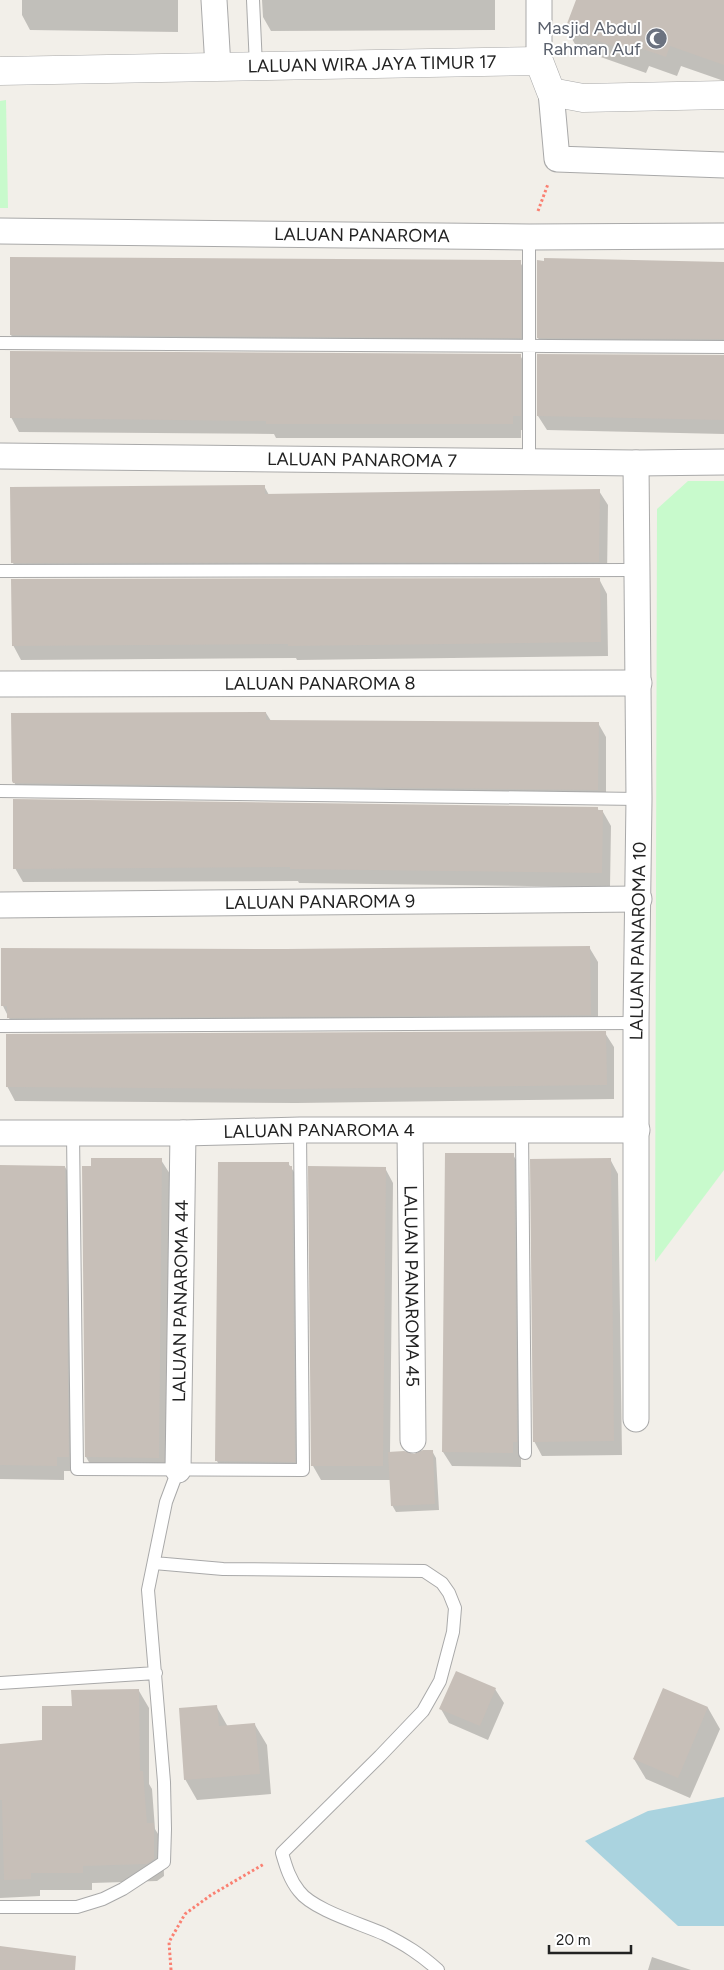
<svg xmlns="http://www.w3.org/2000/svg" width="724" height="1970" viewBox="0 0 724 1970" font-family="Figtree,sans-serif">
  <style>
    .park { fill: #c8facc }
    .water { fill: #aad3df }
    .shadow { fill: #0003 }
    .building { fill: #c7bfb8 }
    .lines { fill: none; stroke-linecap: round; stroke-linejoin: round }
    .service-casing { stroke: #a9a9a9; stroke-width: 14 }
    .minor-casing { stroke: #a9a9a9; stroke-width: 27 }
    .tertiary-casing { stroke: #a9a9a9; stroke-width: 29 }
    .path { stroke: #fa8072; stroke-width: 3; stroke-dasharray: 2.5 2.5; stroke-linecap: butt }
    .service { stroke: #fff; stroke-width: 12 }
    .minor { stroke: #fff; stroke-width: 25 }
    .tertiary { stroke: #fff; stroke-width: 28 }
    .labels { text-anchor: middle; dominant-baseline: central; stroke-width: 4; stroke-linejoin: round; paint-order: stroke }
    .worship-label { font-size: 18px; fill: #5b616d; stroke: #fff; text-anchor: end }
    .street-label { font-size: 18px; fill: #222; stroke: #fff }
  </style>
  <rect width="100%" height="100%" fill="#f2efe9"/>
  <path class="park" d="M 6,100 L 8,208 L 0,208 L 0,101 Z
    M 688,481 L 724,481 L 724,1170 L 655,1262 L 657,509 Z"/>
  <path class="water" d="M 724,1797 L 724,1926 L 678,1926 L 585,1841 L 648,1811 Z"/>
  <path class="shadow" d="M 22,0 L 178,0 L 178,32 L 30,30 L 22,15 Z
    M 262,0 L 495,0 L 495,30 L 271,31 L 263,17 Z
    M 577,0 L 724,0 L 724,81 L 681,66 L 677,76 L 649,66 L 646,73 L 578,49 L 566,29 Z
    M 520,262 L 528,276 L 528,352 L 20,349 L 11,335 Z
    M 724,263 L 724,353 L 547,352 L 538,338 Z
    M 520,355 L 528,370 L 528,430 L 521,430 L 521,438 L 276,438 L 274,434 L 19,432 L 11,417 Z
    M 724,356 L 724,434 L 547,430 L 538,416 Z
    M 264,486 L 269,495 L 599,491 L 608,505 L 607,576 L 21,577 L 13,563 Z
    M 599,579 L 607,594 L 608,656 L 297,660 L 296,658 L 21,660 L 13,645 Z
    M 266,713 L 271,721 L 598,723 L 606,737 L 606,804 L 22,797 L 14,782 Z
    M 597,808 L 600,812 L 603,812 L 611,826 L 610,887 L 299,883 L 298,881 L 23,882 L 15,868 Z
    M 589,947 L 598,962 L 598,1029 L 16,1032 L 3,1006 L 286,951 Z
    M 605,1033 L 614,1047 L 614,1099 L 296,1103 L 15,1101 L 7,1086 Z
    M 447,1154 L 513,1155 L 522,1169 L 521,1467 L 452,1466 L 443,1452 Z
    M 610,1159 L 618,1174 L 622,1455 L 542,1456 L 534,1441 Z
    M 161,1160 L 170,1174 L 166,1472 L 94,1471 L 86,1457 L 83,1167 Z
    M 288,1163 L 300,1181 L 302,1476 L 225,1475 L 217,1461 Z
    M 0,1167 L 65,1167 L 73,1181 L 76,1471 L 64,1471 L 64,1480 L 0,1479 Z
    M 385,1168 L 393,1183 L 390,1453 L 414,1456 L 432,1451 L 436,1458 L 439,1510 L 396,1512 L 392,1505 L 391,1480 L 321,1480 L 313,1466 Z
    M 495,1689 L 504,1703 L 488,1740 L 449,1723 L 441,1709 Z
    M 664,1690 L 708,1708 L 720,1729 L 690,1798 L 646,1779 L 634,1759 Z
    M 139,1691 L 149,1708 L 149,1784 L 152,1789 L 155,1829 L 163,1842 L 164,1876 L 157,1881 L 92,1883 L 92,1890 L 40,1890 L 40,1896 L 0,1898 L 0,1745 L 44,1741 L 73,1707 Z
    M 216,1706 L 228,1727 L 255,1725 L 267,1745 L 271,1794 L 197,1800 L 185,1779 Z
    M 652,1957 L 691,1970 L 648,1970 Z"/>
  <path class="building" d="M 576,0 L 724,0 L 724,65 L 670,46 L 666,57 L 637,47 L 635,54 L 565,29 Z
    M 10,257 L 521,260 L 521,338 L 10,335 Z
    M 544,258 L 724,262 L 724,339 L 537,338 L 537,260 L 544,261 Z
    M 10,351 L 521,354 L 521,416 L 513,416 L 513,424 L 266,424 L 266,421 L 10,418 Z
    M 537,354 L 724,355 L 724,420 L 537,416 Z
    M 265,485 L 265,494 L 600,489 L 599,562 L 11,563 L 10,487 Z
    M 600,578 L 601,642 L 288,646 L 288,644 L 12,646 L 11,579 Z
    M 266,712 L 266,720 L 599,722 L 598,790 L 13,783 L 12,781 L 11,713 Z
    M 13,799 L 598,807 L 598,810 L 603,810 L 602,873 L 290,869 L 290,867 L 13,869 Z
    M 590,946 L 591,1015 L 7,1018 L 7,1006 L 1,1006 L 1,948 L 286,949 Z
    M 606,1031 L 607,1085 L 287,1089 L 6,1087 L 6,1034 Z
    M 445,1153 L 514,1153 L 517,1442 L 513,1442 L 513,1453 L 442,1452 Z
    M 91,1158 L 162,1158 L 159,1458 L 85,1457 L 82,1166 L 91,1166 Z
    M 611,1158 L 614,1441 L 533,1442 L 530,1159 Z
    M 218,1162 L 289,1162 L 289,1166 L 292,1166 L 295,1462 L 215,1461 Z
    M 0,1165 L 65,1166 L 69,1457 L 57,1457 L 57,1466 L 0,1465 Z
    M 308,1166 L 386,1167 L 383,1466 L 311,1466 Z
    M 423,1450 L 433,1450 L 435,1504 L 391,1506 L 388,1452 L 404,1451 L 414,1454 Z
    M 456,1671 L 496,1688 L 480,1726 L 439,1709 Z
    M 663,1688 L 708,1707 L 678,1778 L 633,1759 Z
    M 139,1689 L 140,1771 L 143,1771 L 147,1823 L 154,1823 L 154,1859 L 147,1864 L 83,1866 L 83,1873 L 31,1873 L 31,1879 L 4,1880 L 2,1800 L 0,1800 L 0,1744 L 42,1740 L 42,1706 L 72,1706 L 71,1690 Z
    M 217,1705 L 219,1726 L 255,1723 L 260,1774 L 184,1780 L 179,1708 Z
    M 0,1946 L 76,1956 L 75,1970 L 0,1970 Z"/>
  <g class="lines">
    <defs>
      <path id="service" d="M 253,0 L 256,66
        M 529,237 L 529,462
        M 0,343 L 724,347
        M 0,571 L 636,570
        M 0,791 L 639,799
        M 0,1026 L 636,1023
        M 522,1131 L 525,1453
        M 73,1133 L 77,1469 L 303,1470 L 300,1130
        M 154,1563 L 223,1569 L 424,1571 L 442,1583 L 449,1593 L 455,1608 L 453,1632 L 440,1681 L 423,1711 L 380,1756 L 282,1853 C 286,1867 290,1880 299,1891 C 313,1910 362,1924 384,1934 C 406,1945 420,1954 438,1970
        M 0,1683 L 156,1673
        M 0,1907 L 77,1907 L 103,1899 L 123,1889 L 164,1862 L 165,1829 L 164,1782 L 148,1590 L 166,1502 L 178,1470"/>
      <g id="minor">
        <path d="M 214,0 L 218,67"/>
        <path d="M 539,61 L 539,0"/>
        <path d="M 551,92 L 557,159 L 724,165"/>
        <path id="s1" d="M 0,231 L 529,237 L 724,236"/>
        <path id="s2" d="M 0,456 L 636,463 L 724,462"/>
        <path d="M 636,463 L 639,799 L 636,1023 L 636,1419"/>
        <path id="s3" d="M 0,684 L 639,683"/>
        <path id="s4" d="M 0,905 L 639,899"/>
        <path id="s5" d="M 410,1131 L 413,1440"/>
        <path id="s6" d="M 0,1133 L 183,1133 L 300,1130 L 637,1130"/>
        <path id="s7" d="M 178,1470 L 183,1133"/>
      </g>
      <g id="tertiary">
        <path id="s8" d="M 0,71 L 539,61 L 551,92 L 583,98 L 724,95"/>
      </g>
    </defs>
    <use href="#service" class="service-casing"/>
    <use href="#minor" class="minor-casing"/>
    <use href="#tertiary" class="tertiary-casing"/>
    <path class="path" d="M 538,211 L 548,184
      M 171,1970 L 169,1942 L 185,1914 L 211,1895 L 264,1864"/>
    <use href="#service" class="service"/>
    <use href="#minor" class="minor"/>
    <use href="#tertiary" class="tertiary"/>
  </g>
  <defs>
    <symbol id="mosque-disc" viewBox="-11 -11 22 22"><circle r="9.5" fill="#6b7280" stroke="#fff"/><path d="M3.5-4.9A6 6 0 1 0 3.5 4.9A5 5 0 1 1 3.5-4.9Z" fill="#fff"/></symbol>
  </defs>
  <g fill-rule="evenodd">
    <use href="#mosque-disc" x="644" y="26" width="25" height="25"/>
  </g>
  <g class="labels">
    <g class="worship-label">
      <text x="641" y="28">Masjid Abdul<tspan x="641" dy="21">Rahman Auf</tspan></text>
    </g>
    <g class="street-label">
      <text stroke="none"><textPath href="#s8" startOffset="372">LALUAN WIRA JAYA TIMUR 17</textPath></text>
      <text stroke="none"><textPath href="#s1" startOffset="362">LALUAN PANAROMA</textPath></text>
      <text stroke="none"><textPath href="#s2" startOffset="362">LALUAN PANAROMA 7</textPath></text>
      <text stroke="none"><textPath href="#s3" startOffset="320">LALUAN PANAROMA 8</textPath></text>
      <text stroke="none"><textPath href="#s4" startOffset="320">LALUAN PANAROMA 9</textPath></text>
      <text transform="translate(638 941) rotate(-89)">LALUAN PANAROMA 10</text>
      <text stroke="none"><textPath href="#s6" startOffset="319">LALUAN PANAROMA 4</textPath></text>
      <text stroke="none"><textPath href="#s5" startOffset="155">LALUAN PANAROMA 45</textPath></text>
      <text stroke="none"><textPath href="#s7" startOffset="169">LALUAN PANAROMA 44</textPath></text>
    </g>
  </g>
  <path d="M549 1945v8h82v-8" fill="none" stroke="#222222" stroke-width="2.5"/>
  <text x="556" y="1945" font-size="15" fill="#222222" stroke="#ffffff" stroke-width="4" paint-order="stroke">20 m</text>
</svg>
